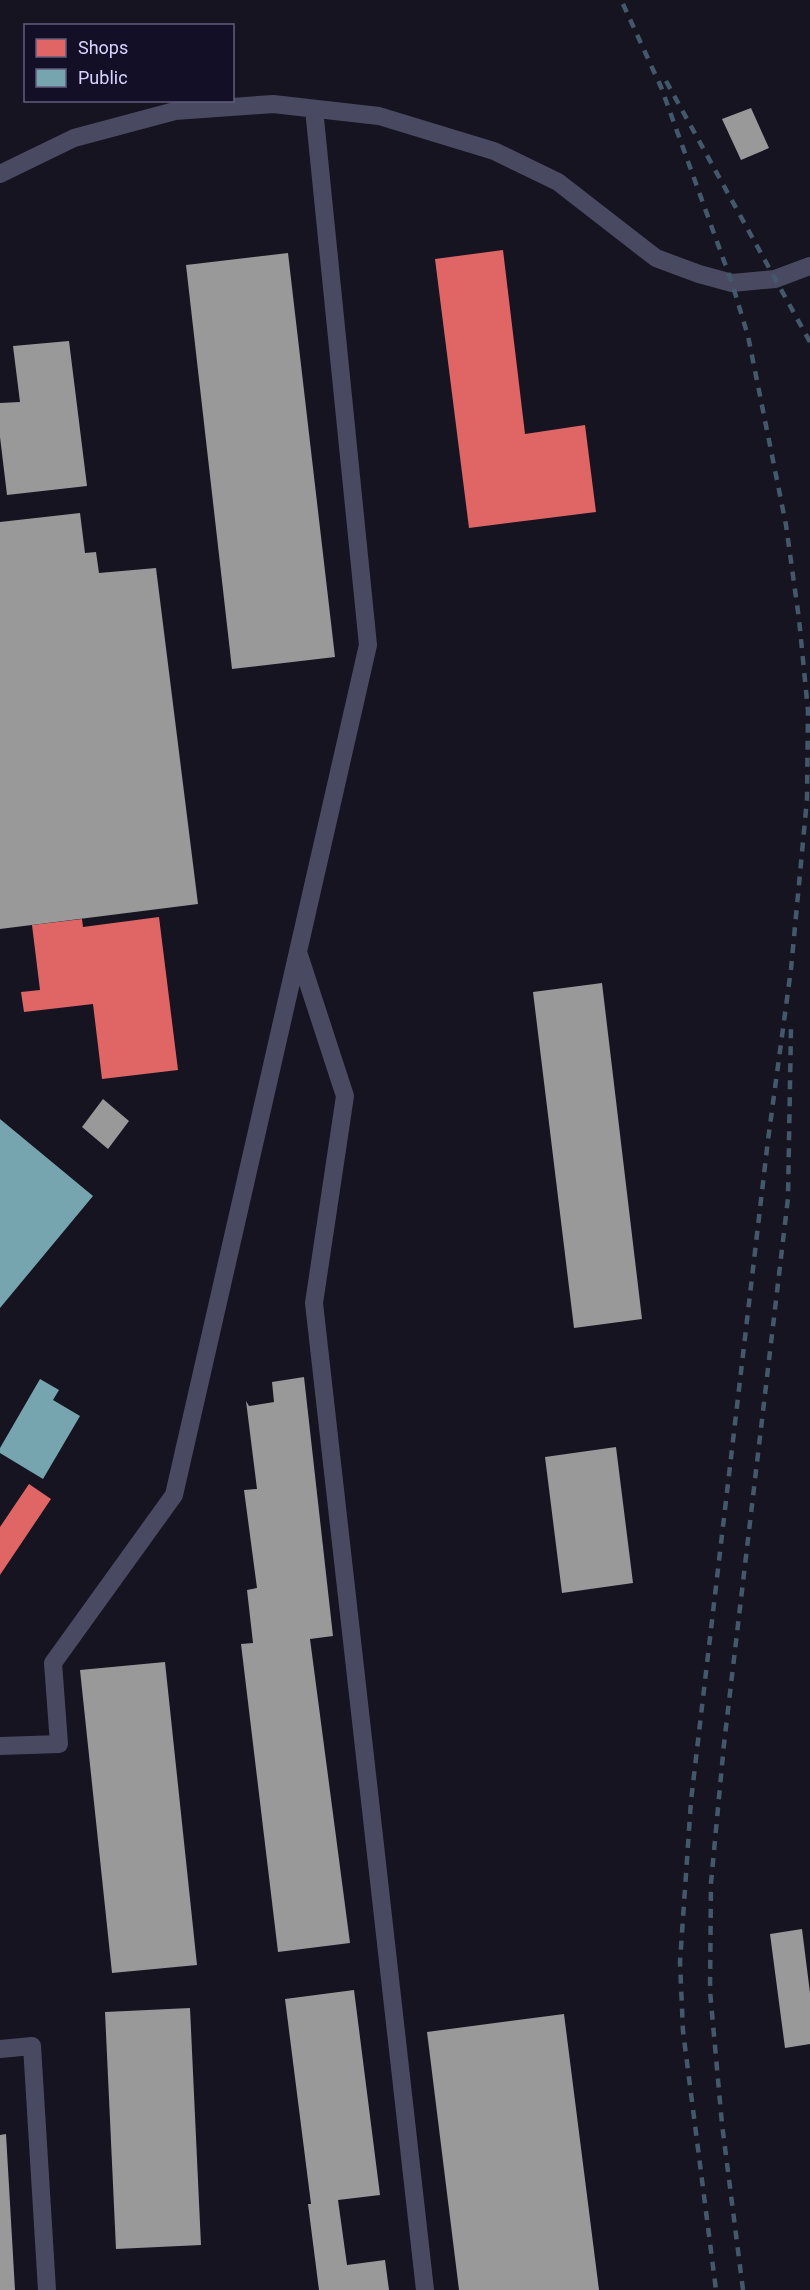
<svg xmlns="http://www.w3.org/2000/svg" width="810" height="2290" viewBox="0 0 810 2290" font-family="Roboto,sans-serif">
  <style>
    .shops { fill: #e06666 }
    .public { fill: #76a5af }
    .industry { fill: #999 }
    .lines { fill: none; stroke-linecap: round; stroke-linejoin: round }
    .service { stroke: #4a4962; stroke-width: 18 }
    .rail { stroke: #43596b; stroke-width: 4.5; stroke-dasharray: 9 8; stroke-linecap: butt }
  </style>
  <rect width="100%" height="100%" fill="#161421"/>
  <path class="shops" d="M 503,250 L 525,434 L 585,425 L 596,512 L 469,528 L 435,259 Z
    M 159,917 L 178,1070 L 102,1079 L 93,1004 L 24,1012 L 21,992 L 40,990 L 32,925 L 82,919 L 83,927 Z
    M 29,1484 L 51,1499 L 0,1575 L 0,1527 Z"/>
  <path class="public" d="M 0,1119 L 93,1196 L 0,1308 Z
    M 40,1379 L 59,1390 L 53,1400 L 80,1416 L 43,1479 L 0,1453 L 0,1448 Z"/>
  <path class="industry" d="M 751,108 L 769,148 L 741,160 L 722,119 Z
    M 288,253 L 335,657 L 232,669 L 186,265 Z
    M 69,341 L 87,486 L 7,495 L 0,437 L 0,403 L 20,402 L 13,346 Z
    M 80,513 L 85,553 L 96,552 L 99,573 L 156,568 L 198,904 L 0,929 L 0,522 Z
    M 602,983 L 642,1319 L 574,1328 L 533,992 Z
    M 103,1099 L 129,1121 L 108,1149 L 82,1127 Z
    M 304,1377 L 333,1636 L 310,1639 L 350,1943 L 278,1952 L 241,1644 L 253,1643 L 247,1590 L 257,1588 L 244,1490 L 257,1489 L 246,1401 L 249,1406 L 274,1402 L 272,1382 Z
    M 616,1447 L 633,1583 L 562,1593 L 545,1457 Z
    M 165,1662 L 197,1965 L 112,1973 L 80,1670 Z
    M 802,1929 L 810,1993 L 810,2044 L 785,2048 L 770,1934 Z
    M 354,1990 L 380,2195 L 338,2200 L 347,2265 L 385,2260 L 389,2290 L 319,2290 L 308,2204 L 311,2204 L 285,1999 Z
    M 190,2008 L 201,2245 L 116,2249 L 105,2012 Z
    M 564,2014 L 599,2290 L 459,2290 L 427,2032 Z
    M 6,2134 L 15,2290 L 0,2290 L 0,2135 Z"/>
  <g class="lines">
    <path class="service" d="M 0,174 L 74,138 L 175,111 L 273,104 L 379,116 L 494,151 L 558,182 L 656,258 L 699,274 L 732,283 L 775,279 L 810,266
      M 298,952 L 345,1096 L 314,1303 L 425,2290
      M 0,1746 L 59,1744 L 53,1663 L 174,1495 L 368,645 L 314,109
      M 0,2049 L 32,2046 L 47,2290"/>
    <path class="rail" d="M 623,4 L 661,87 L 732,283 L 748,336 L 786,525 L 799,619 L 808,711 L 807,799 L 791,969 L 768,1140 L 691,1801 L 680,1962 L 683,2031 L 716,2290
      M 666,81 L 810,342
      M 743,2290 L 722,2124 L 710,1991 L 711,1883 L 724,1744 L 788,1198 L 791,1027"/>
  </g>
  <rect x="24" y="24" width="210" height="78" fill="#130f26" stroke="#625e7d" stroke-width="1.5"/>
  <rect x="36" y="39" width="30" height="18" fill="#e06666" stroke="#625e7d" stroke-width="1.5"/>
  <text x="78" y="54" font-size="18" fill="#d9d4ff">Shops</text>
  <rect x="36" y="69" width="30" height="18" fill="#76a5af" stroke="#625e7d" stroke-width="1.5"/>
  <text x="78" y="84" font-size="18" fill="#d9d4ff">Public</text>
</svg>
